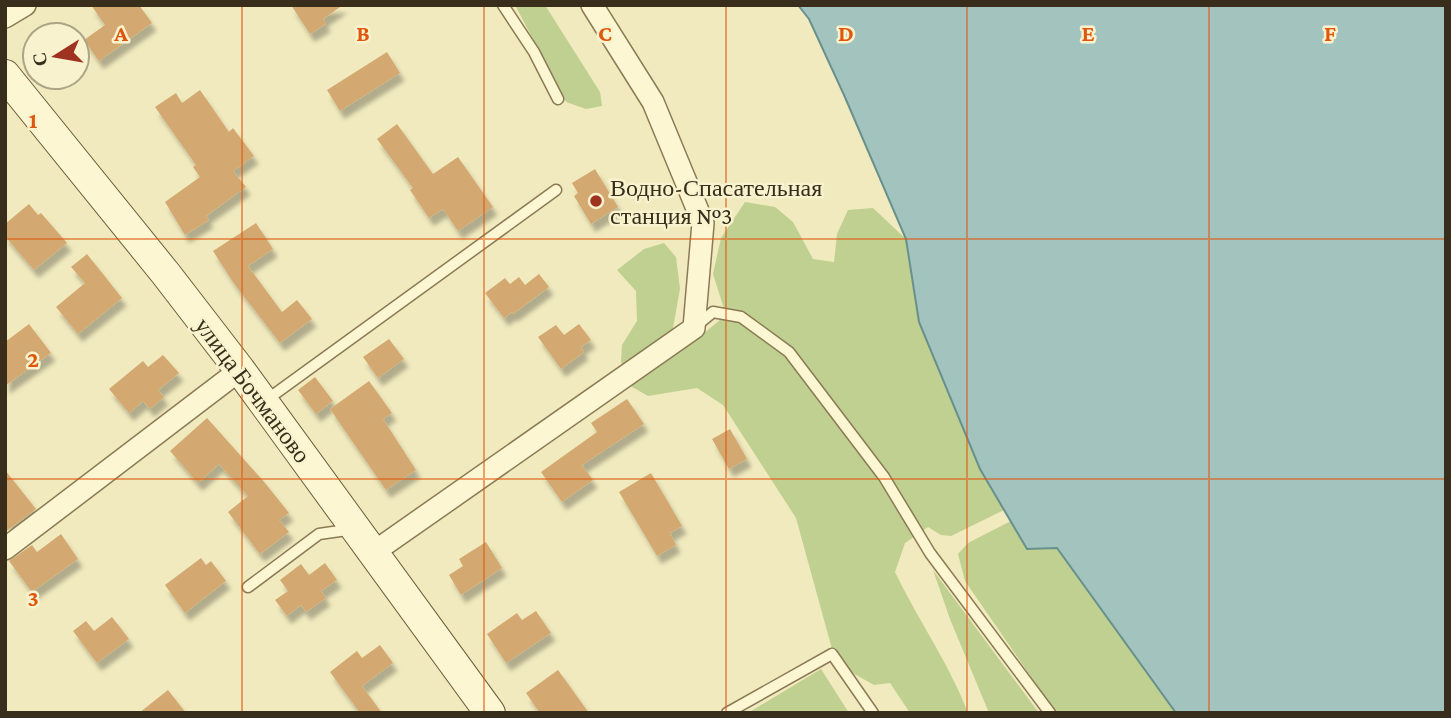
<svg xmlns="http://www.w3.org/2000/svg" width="1451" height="718" viewBox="0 0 1451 718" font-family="'Crimson Pro',serif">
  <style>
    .green { fill: #bfd091 }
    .water { fill: #a2c3be; stroke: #68918d; stroke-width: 2 }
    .building { fill: #d3a971; filter: url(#shadow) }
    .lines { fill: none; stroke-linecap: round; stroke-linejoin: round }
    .service-casing { stroke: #8b7a55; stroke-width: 13 }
    .minor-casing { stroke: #8b7a55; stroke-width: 24 }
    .secondary-casing { stroke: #6d5b39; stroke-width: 32 }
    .service { stroke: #fcf6d2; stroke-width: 10 }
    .minor { stroke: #fcf6d2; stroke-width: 21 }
    .secondary { stroke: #fcf6d2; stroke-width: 30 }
    .grid { fill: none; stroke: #df570d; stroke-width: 2; stroke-opacity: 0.55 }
    .poi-dot { fill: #9f3320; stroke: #f8f3ce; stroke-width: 2.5 }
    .labels { text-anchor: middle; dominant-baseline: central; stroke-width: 5; stroke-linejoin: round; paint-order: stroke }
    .poi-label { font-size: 24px; fill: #392e1b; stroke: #f8f3ce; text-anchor: start }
    .street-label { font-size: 24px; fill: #392e1b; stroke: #f8f3ce }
    .grid-label { font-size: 23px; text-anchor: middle; font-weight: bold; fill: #df570d; stroke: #f8f3ce; stroke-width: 5; stroke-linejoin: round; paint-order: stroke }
  </style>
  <defs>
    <filter id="shadow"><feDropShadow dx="4.5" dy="8" stdDeviation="2" flood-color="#0004"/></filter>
  </defs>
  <rect width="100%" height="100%" fill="#f1eabe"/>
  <path class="green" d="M 515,5 L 545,5 L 600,92 L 602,106 L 586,109 L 566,102 Z
    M 745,202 L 775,207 L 793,222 L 813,259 L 834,262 L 837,234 L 848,210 L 873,208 L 906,239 L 919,322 L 980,469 L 1004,510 L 951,536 L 941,535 L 928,527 L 905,543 L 895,572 C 918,620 949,663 968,713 L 910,713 L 890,683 L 874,685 L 851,672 L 832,649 L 796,518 L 723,405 L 697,388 L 648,396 L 627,384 L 621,361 L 622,345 L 637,321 L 636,291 L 617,270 L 644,249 L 664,243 L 676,257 L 680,289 L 673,328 L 698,338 L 726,315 L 713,274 L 721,238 Z
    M 1011,521 L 1027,549 L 1057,548 L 1176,713 L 1056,713 L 965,581 L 958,554 L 968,543 Z
    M 933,570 L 1039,713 L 989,713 L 950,619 Z
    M 821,669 L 849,713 L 748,713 Z"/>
  <path class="water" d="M 798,5 L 1446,5 L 1446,713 L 1176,713 L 1057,548 L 1027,549 L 980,469 L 919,322 L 906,239 L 844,95 L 809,19 Z"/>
  <path class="building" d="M 91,5 L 139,5 L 152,23 L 99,61 L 84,40 L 105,25 Z
    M 291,5 L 343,5 L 323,19 L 326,24 L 310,34 Z
    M 387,52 L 400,73 L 340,111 L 327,90 Z
    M 200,90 L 229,132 L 233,128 L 254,156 L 233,171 L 246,187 L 206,216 L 209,220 L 185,235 L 165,202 L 200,177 L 193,167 L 196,165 L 155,107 L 176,93 L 182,103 Z
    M 397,124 L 433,174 L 458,157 L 493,207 L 458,231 L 443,209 L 429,218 L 410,190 L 413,188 L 377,139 Z
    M 595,169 L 618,207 L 591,224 L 574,196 L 578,193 L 572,183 Z
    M 29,204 L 38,215 L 41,213 L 67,243 L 34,270 L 5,236 L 5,224 Z
    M 256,223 L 273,249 L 248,266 L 282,312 L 297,300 L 312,319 L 280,343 L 233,282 L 213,251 Z
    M 87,254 L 122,298 L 78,334 L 56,307 L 85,283 L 71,267 Z
    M 539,274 L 549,287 L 513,314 L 512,312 L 504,318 L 485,293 L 505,278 L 510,284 L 519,277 L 525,285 Z
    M 29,324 L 51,353 L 5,386 L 5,342 Z
    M 579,324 L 591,340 L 581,347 L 584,352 L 561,369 L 538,337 L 556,325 L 564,335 Z
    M 389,339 L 404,359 L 378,378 L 363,357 Z
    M 163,355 L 179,373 L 158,390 L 164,397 L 150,409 L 143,401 L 129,413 L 109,389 L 143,361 L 148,367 Z
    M 315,377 L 333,401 L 316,414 L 298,390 Z
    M 369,381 L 392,413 L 383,419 L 416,470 L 386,490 L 330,409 Z
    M 627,399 L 644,424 L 582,465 L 593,480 L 562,502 L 541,472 L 597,432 L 591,423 Z
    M 207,418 L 265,483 L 289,513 L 279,520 L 289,532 L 260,554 L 228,512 L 248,496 L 219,464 L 198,483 L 170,451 Z
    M 730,429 L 747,459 L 729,469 L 712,439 Z
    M 5,470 L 36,509 L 5,532 Z
    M 651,473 L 682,526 L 670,533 L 676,545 L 657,556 L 619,492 Z
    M 61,534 L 78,559 L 32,592 L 9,561 L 32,545 L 37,552 Z
    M 486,542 L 502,568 L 461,595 L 449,575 L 463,566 L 459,559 Z
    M 201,558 L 206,565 L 211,561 L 226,581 L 185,613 L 165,585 Z
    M 325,563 L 337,580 L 321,591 L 326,598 L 306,612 L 301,605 L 287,616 L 275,600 L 288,591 L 280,580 L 301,564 L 309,575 Z
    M 536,611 L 551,633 L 506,663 L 487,634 L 517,613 L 522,620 Z
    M 112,617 L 129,639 L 97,663 L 73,631 L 86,621 L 94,631 Z
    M 380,645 L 393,663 L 362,686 L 382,713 L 360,713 L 330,672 L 357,651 L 362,658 Z
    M 558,670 L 589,713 L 540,713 L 526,693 Z
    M 168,690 L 186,713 L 139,713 Z"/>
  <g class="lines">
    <defs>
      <path id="service" d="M 503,5 L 534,52 L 558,99
        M 696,326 L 713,312 L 741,317 L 789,352 L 884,477 L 930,553 L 1050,713
        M 265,401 L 556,190
        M 248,587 L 319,534 L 354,529
        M 727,713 L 832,654 L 873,713"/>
      <path id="minor" d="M 5,17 L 25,5
        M 5,549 L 240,370
        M 374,552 L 694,328 L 703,223 L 653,102 L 592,5"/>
      <path id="secondary" d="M 5,75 L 166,274 L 240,370 L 490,713"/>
    </defs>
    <use href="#service" class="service-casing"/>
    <use href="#minor" class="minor-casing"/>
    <use href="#secondary" class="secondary-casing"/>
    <use href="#service" class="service"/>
    <use href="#minor" class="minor"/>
    <use href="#secondary" class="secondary"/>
  </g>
  <path class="grid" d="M 242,5 L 242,713M 484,5 L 484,713M 726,5 L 726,713M 967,5 L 967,713M 1209,5 L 1209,713M 5,239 L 1446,239M 5,479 L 1446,479"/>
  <circle class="poi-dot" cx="596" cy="201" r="7"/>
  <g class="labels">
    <g class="poi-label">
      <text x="610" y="187">Водно-Спасательная<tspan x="610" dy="28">станция №3</tspan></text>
    </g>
    <g class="street-label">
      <text transform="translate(253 390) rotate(53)">улица Бочманово</text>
    </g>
  </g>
  <g class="grid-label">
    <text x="121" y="41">A</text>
    <text x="363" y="41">B</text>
    <text x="605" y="41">C</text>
    <text x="846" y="41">D</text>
    <text x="1088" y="41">E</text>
    <text x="1330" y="41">F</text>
    <text x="33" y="128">1</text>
    <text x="33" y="367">2</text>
    <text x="33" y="606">3</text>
  </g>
  <rect width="1451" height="718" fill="none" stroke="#392e1b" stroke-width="14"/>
  <g transform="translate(56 56) rotate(259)"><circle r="33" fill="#f8f3ce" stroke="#aca486" stroke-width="2"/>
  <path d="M0-5L12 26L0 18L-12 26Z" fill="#9f3320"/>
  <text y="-10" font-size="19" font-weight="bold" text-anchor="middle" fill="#392e1b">С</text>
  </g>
</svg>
